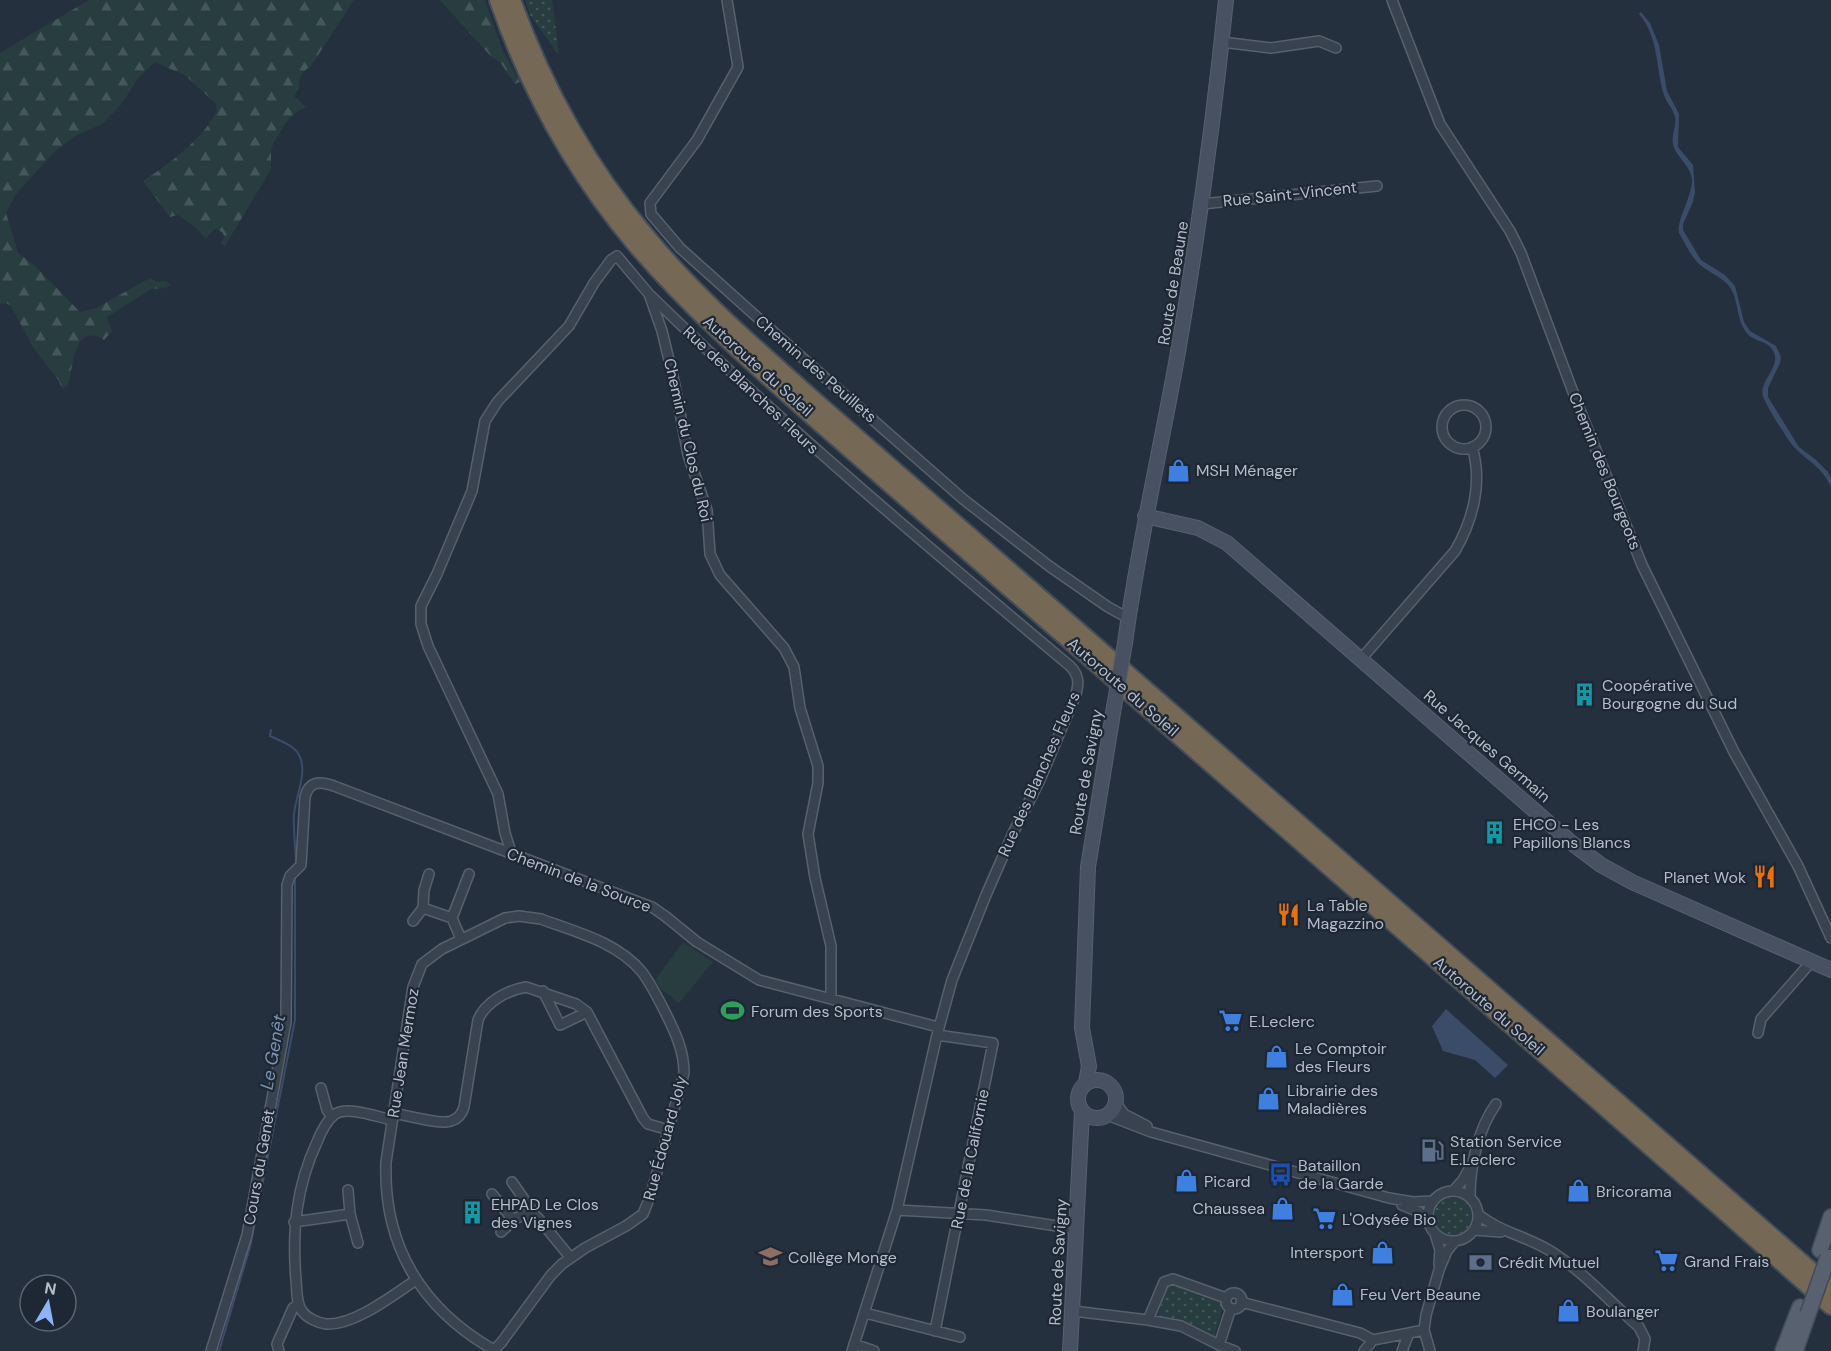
<svg xmlns="http://www.w3.org/2000/svg" width="1831" height="1351" viewBox="0 0 1831 1351" font-family="'DM Sans',sans-serif">
  <style>
    .grass { fill: url(#grass-dots) }
    .forest { fill: url(#forest-firs) }
    .garden { fill: #273d40 }
    .water { fill: #3b4c68 }
    .lines { fill: none; stroke-linecap: round; stroke-linejoin: round }
    .stream { stroke: #3b4c68; stroke-width: 2 }
    .minor-casing { stroke: #57606d; stroke-width: 12 }
    .secondary-casing { stroke: #57606d; stroke-width: 16 }
    .primary-casing { stroke: #424b58; stroke-width: 18 }
    .motorway-casing { stroke: #444d5a; stroke-width: 20 }
    .minor { stroke: #39424f; stroke-width: 9 }
    .secondary { stroke: #475162; stroke-width: 14 }
    .primary { stroke: #57616f; stroke-width: 15 }
    .motorway { stroke: #756956; stroke-width: 16 }
    .secondary-bridge-casing { stroke: #57606d; stroke-width: 16; stroke-linecap: butt }
    .primary-bridge-casing { stroke: #424b58; stroke-width: 18; stroke-linecap: butt }
    .secondary-bridge { stroke: #475162; stroke-width: 14 }
    .primary-bridge { stroke: #57616f; stroke-width: 15 }
    .labels { text-anchor: middle; dominant-baseline: central; stroke-width: 4.5; stroke-linejoin: round; paint-order: stroke }
    .street-label { font-size: 16px; fill: #b5bdca; stroke: #1e2734 }
    .poi-label { font-size: 16px; fill: #b5bdca; stroke: #1e2734; text-anchor: start }
    .water-label { font-size: 18px; font-style: italic; fill: #7d92b1; stroke: #1e2734 }
  </style>
  <defs>
    <pattern id="grass-dots" width="8" height="8" patternUnits="userSpaceOnUse" patternTransform="scale(1.5)"><rect width="8" height="8" fill="#273d40"/><path d="M2 2h.1M6 6h.1" fill="none" stroke="#44575a" stroke-width="1.8" stroke-linecap="round"/></pattern>
    <pattern id="forest-firs" width="22" height="20" patternUnits="userSpaceOnUse" patternTransform="scale(1.5)"><rect width="22" height="20" fill="#273d40"/><path d="M5 1l3.5 6h-7zM16 11l3.5 6h-7z" fill="#44575a"/></pattern>
  </defs>
  <rect width="100%" height="100%" fill="#25303f"/>
  <path class="grass" d="M 525,0 L 552,0 L 559,55 L 530,15 Z
    M1434 1216a19 19 0 1 1 38 0a19 19 0 1 1-38 0Z
    M 1169,1286 C 1186,1287 1209,1294 1222,1303 L 1222,1311 L 1213,1340 L 1157,1318 L 1165,1292 Z"/>
  <path class="forest" d="M 89,0 L 354,0 L 311,66 C 303,71 299,76 300,86 L 294,96 L 306,107 L 295,113 L 286,122 L 273,144 L 271,151 L 271,169 L 225,246 L 221,243 L 224,237 L 223,233 L 215,228 L 206,239 L 196,228 L 178,215 L 170,217 L 143,181 C 168,165 204,138 217,111 L 216,104 L 186,76 L 155,62 L 139,77 L 120,106 L 102,124 L 75,136 L 54,152 L 16,194 L 6,213 L 18,253 L 34,265 L 80,312 L 96,308 L 150,278 L 157,282 L 166,281 L 170,285 L 166,288 L 151,289 L 107,317 L 112,331 L 104,340 C 96,334 88,334 80,341 L 74,355 L 68,386 L 62,389 L 59,381 L 32,346 L 11,306 L 6,303 L 0,304 L 0,53 Z
    M 440,0 L 485,0 L 501,47 L 520,82 L 515,84 L 500,62 L 493,58 L 485,50 Z"/>
  <path class="garden" d="M 683,942 L 713,962 L 679,1003 L 662,990 L 655,980 Z"/>
  <path class="water" d="M 1641,12 L 1650,23 L 1659,45 L 1667,91 L 1679,114 L 1678,147 L 1693,165 L 1695,192 L 1693,202 L 1683,224 L 1683,230 L 1701,260 L 1725,275 L 1735,286 L 1744,322 L 1750,331 L 1776,346 L 1781,357 L 1780,363 L 1768,388 L 1768,397 L 1799,447 L 1816,460 L 1828,472 L 1831,478 L 1831,487 C 1821,465 1809,463 1794,447 C 1788,441 1765,404 1763,396 C 1758,380 1784,366 1772,349 C 1766,340 1753,342 1746,332 C 1736,319 1739,303 1731,289 C 1724,277 1709,273 1699,264 C 1690,255 1685,243 1679,233 C 1676,221 1692,197 1692,180 C 1691,165 1676,158 1673,144 C 1671,135 1677,125 1675,117 C 1673,108 1665,101 1663,92 C 1656,65 1658,36 1639,14 Z
    M 1446,1009 L 1508,1065 L 1495,1078 L 1475,1060 L 1443,1051 L 1432,1026 Z"/>
  <g class="lines">
    <path class="stream" d="M 271,730 L 270,736 C 280,741 295,745 300,757 C 307,774 296,796 294,814 C 293,831 296,849 296,866
      M 219,1351 L 250,1247 L 295,1020 L 295,875"/>
    <defs>
      <path id="minor" d="M 727,0 L 738,67 L 697,140 L 650,203 L 651,214 L 680,248 L 806,361 L 963,499 L 1049,566 L 1108,607 L 1128,618
        M 1392,0 L 1440,124 L 1510,231 L 1521,253 L 1576,400 L 1642,565 L 1734,752 L 1798,866 L 1831,938
        M 1222,42 L 1271,48 L 1319,41 L 1336,48
        M 1202,204 L 1377,186
        M 650,295 C 784,426 927,546 1070,666 C 1080,676 1079,685 1075,697 L 1039,782 L 1014,831 L 986,895 L 952,980 L 937,1035 L 897,1210 L 852,1351
        M1442 427a22 22 0 1 1 44 0a22 22 0 1 1-44 0Z
        M 1362,658 L 1455,551 C 1473,520 1483,482 1472,447
        M 512,855 L 505,833 L 498,794 L 428,646 L 421,624 L 421,606 L 437,574 L 472,491 L 485,421 L 498,401 L 569,326 L 594,283 L 611,260 L 617,256 L 649,294 L 662,331 L 674,381 L 688,455 L 707,510 L 710,554 L 720,575 L 784,648 L 794,667 L 800,708 L 818,766 L 818,783 L 808,834 L 815,878 L 831,946 L 831,999
        M 423,908 L 452,918
        M 413,921 L 423,908 L 424,890 L 429,874
        M 461,939 L 452,918 L 469,874
        M 543,991 L 560,1025 L 587,1012
        M 1758,1033 L 1761,1019 L 1812,961
        M 321,1088 L 327,1110 L 332,1117
        M 1116,1103 L 1124,1114 L 1147,1126
        M 393,1113 C 405,1115 442,1125 451,1121 C 458,1119 462,1114 464,1107 L 478,1020 C 485,1002 508,990 526,987 L 576,1004 L 587,1012 L 643,1118 L 648,1124 L 669,1130
        M 1107,1115 L 1151,1132 L 1389,1198 L 1413,1202 L 1432,1201
        M 392,1120 C 377,1117 346,1105 334,1115 C 326,1121 321,1132 317,1142 C 296,1187 292,1231 296,1280 C 297,1290 296,1303 302,1311 C 307,1318 318,1323 326,1324 C 354,1326 393,1295 416,1280
        M 512,1182 L 535,1215
        M 348,1190 L 350,1214 L 358,1243
        M 1454,1190 L 1463,1180 L 1470,1167
        M1428 1216a25 25 0 1 1 50 0a25 25 0 1 1-50 0Z
        M 492,1194 L 513,1220
        M 1470,1196 C 1470,1166 1478,1129 1496,1104
        M 1402,1205 L 1419,1212 L 1427,1218
        M 897,1210 L 986,1215 L 1076,1229
        M 1479,1215 C 1500,1232 1529,1237 1552,1252 C 1584,1272 1611,1303 1639,1327 L 1645,1339 L 1643,1351
        M 294,1222 L 350,1214
        M 1474,1230 L 1501,1232
        M 501,1232 L 516,1218 L 530,1213 L 538,1218 L 570,1257
        M 1435,1234 L 1440,1250 L 1439,1264
        M1226 1301a8 8 0 1 1 16 0a8 8 0 1 1-16 0Z
        M 1241,1302 L 1360,1333 L 1373,1340 L 1409,1333
        M 1073,1311 L 1148,1320 L 1164,1282 L 1173,1279 L 1226,1298
        M 865,1313 L 960,1337
        M 1148,1320 L 1181,1326 L 1219,1345 L 1235,1351
        M 935,1331 L 993,1043 L 937,1035
        M 854,1344 L 874,1351
        M 1219,1345 L 1231,1308
        M 211,1351 L 247,1235 L 286,1022 L 287,885 L 290,876 L 301,865 L 305,797 C 309,781 319,781 334,786 L 652,907 L 665,916 L 697,942 L 759,980 L 938,1027
        M 279,1351 L 277,1344 L 293,1308 L 299,1304
        M 494,1351 L 494,1350 L 501,1343 L 551,1275 L 562,1264 L 585,1248 L 626,1226 L 643,1214 L 651,1194 L 684,1073 C 684,1050 675,1032 665,1012 C 658,998 651,984 642,972 C 617,942 576,932 541,919 L 519,916 L 505,918 L 442,949 L 422,964 L 413,987 L 386,1162 C 383,1246 422,1309 494,1350 L 495,1351
        M 1364,1351 L 1373,1340
        M 1402,1351 L 1409,1333 L 1424,1330
        M 1430,1351 L 1424,1330 L 1426,1315 L 1439,1270 L 1447,1251 L 1455,1241"/>
      <path id="secondary" d="M 1145,516 L 1198,528 L 1227,543 L 1573,844 L 1601,865 L 1632,882 L 1831,970
        M 1125,643 C 1138,545 1161,449 1178,352 C 1198,235 1214,118 1226,0
        M1078 1099a19 19 0 1 1 38 0a19 19 0 1 1-38 0Z
        M 1086,1083 L 1089,1066 L 1082,1028 L 1088,867 L 1114,707
        M 1070,1351 L 1082,1111"/>
      <path id="primary" d="M 1820,1250 L 1831,1217
        M 1783,1351 L 1800,1307
        M 1795,1351 L 1808,1314"/>
      <path id="motorway" d="M 498,0 C 529,89 576,174 636,245 C 690,308 751,362 813,417 L 1717,1205 L 1831,1306
        M 512,0 C 543,86 587,166 646,236 C 698,299 760,352 822,407 L 1831,1288"/>
    </defs>
    <use href="#minor" class="minor-casing"/>
    <use href="#secondary" class="secondary-casing"/>
    <use href="#primary" class="primary-casing"/>
    <use href="#motorway" class="motorway-casing"/>
    <use href="#minor" class="minor"/>
    <use href="#secondary" class="secondary"/>
    <use href="#primary" class="primary"/>
    <use href="#motorway" class="motorway"/>
    <defs>
      <path id="secondary-bridge" d="M 1114,707 L 1125,643"/>
      <path id="primary-bridge" d="M 1808,1314 L 1828,1257"/>
    </defs>
    <use href="#secondary-bridge" class="secondary-bridge-casing"/>
    <use href="#primary-bridge" class="primary-bridge-casing"/>
    <use href="#secondary-bridge" class="secondary-bridge"/>
    <use href="#primary-bridge" class="primary-bridge"/>
  </g>
  <defs>
    <symbol id="shop-bare" viewBox="-9 -9 18 18"><path d="M-5-2.5h2.3a2.7 3.5 0 0 1 5.4 0H5L5.5 6h-11ZM-1.5-2.5h3a1.5 2.3 0 0 0-3 0Z" fill="#3f7fe0" stroke="#1e2734" stroke-width="2.5" paint-order="stroke"/></symbol>
    <symbol id="building-bare" viewBox="-9 -9 18 18"><path d="M-4-6H4V6H1V3H-1V6H-4ZM-2.5-4.3h1.7v1.8h-1.7ZM.8-4.3h1.7v1.8H.8ZM-2.5-1h1.7V.8h-1.7ZM.8-1h1.7V.8H.8Z" fill="#0f9aa8" stroke="#1e2734" stroke-width="2.5" paint-order="stroke"/></symbol>
    <symbol id="restaurant-bare" viewBox="-9 -9 18 18"><path d="M-5-6h1v4h1v-4h1v4h1v-4h1v5L-1.5 .5V6h-2V.5L-5-1ZM5-6V6H3V1.5H1.5Q1.5-4 5-6Z" fill="#e8710a" stroke="#1e2734" stroke-width="2.5" paint-order="stroke"/></symbol>
    <symbol id="stadium-bare" viewBox="-9 -9 18 18"><path d="M0-5a6.5 5 0 1 0 0 10a6.5 5 0 1 0 0-10ZM-3.5-1.8h7v3.6h-7Z" fill="#2e9e5b" stroke="#1e2734" stroke-width="2.5" paint-order="stroke"/></symbol>
    <symbol id="supermarket-bare" viewBox="-9 -9 18 18"><path d="M-6-5.5h2.5l.6 2H6L4.5 2H-2.5L-4.4-4H-6ZM-1.5 3.2a1.3 1.3 0 1 0 .1 0ZM3 3.2a1.3 1.3 0 1 0 .1 0Z" fill="#3f7fe0" stroke="#1e2734" stroke-width="2.5" paint-order="stroke"/></symbol>
    <symbol id="fuel-bare" viewBox="-9 -9 18 18"><path d="M-5.5-6h7V0h2V4h1.3V-2.5L3-4.5l.8-.8L6-3V5H2.5V1h-1V6h-7ZM-4.2-4.7v3.2H.2V-4.7Z" fill="#5c6f8a" stroke="#1e2734" stroke-width="2.5" paint-order="stroke"/></symbol>
    <symbol id="bus-bare" viewBox="-9 -9 18 18"><path d="M-5-6H5V4H4V6H2V4H-2V6H-4V4H-5ZM-3.5-4V0h7V-4ZM-3.5 1.2v1.5H-2V1.2ZM2 1.2v1.5H3.5V1.2Z" fill="#1a4fb4" stroke="#1e2734" stroke-width="2.5" paint-order="stroke"/></symbol>
    <symbol id="school-bare" viewBox="-9 -9 18 18"><path d="M0-5L7-2L0 1L-7-2ZM-4 1L0 2.5L4 1V4Q0 6-4 4Z" fill="#8d6e63" stroke="#1e2734" stroke-width="2.5" paint-order="stroke"/></symbol>
    <symbol id="bank-bare" viewBox="-9 -9 18 18"><path d="M-6-4H6V4H-6ZM0-2.3a2.3 2.3 0 1 0 0 4.6a2.3 2.3 0 1 0 0-4.6Z" fill="#5c6f8a" stroke="#1e2734" stroke-width="2.5" paint-order="stroke"/></symbol>
  </defs>
  <g fill-rule="evenodd">
    <use href="#shop-bare" x="1162" y="454" width="33" height="33"/>
    <use href="#building-bare" x="1568" y="678" width="33" height="33"/>
    <use href="#building-bare" x="1478" y="816" width="33" height="33"/>
    <use href="#restaurant-bare" x="1748" y="860" width="33" height="33"/>
    <use href="#restaurant-bare" x="1272" y="898" width="33" height="33"/>
    <use href="#stadium-bare" x="716" y="994" width="33" height="33"/>
    <use href="#supermarket-bare" x="1214" y="1004" width="33" height="33"/>
    <use href="#shop-bare" x="1260" y="1040" width="33" height="33"/>
    <use href="#shop-bare" x="1252" y="1082" width="33" height="33"/>
    <use href="#fuel-bare" x="1416" y="1134" width="33" height="33"/>
    <use href="#bus-bare" x="1264" y="1158" width="33" height="33"/>
    <use href="#shop-bare" x="1170" y="1164" width="33" height="33"/>
    <use href="#shop-bare" x="1562" y="1174" width="33" height="33"/>
    <use href="#shop-bare" x="1266" y="1192" width="33" height="33"/>
    <use href="#building-bare" x="456" y="1196" width="33" height="33"/>
    <use href="#supermarket-bare" x="1308" y="1202" width="33" height="33"/>
    <use href="#shop-bare" x="1366" y="1236" width="33" height="33"/>
    <use href="#school-bare" x="754" y="1240" width="33" height="33"/>
    <use href="#supermarket-bare" x="1650" y="1244" width="33" height="33"/>
    <use href="#bank-bare" x="1464" y="1246" width="33" height="33"/>
    <use href="#shop-bare" x="1326" y="1278" width="33" height="33"/>
    <use href="#shop-bare" x="1552" y="1294" width="33" height="33"/>
  </g>
  <g class="labels">
    <g class="street-label">
      <text transform="translate(1290 194) rotate(-6)">Rue Saint-Vincent</text>
      <text transform="translate(1173 283) rotate(-81)">Route de Beaune</text>
      <text transform="translate(758 366) rotate(42)">Autoroute du Soleil</text>
      <text transform="translate(816 369) rotate(41)">Chemin des Peuillets</text>
      <text transform="translate(751 390) rotate(43)">Rue des Blanches Fleurs</text>
      <text transform="translate(688 440) rotate(77)">Chemin du Clos du Roi</text>
      <text transform="translate(1605 471) rotate(68)">Chemin des Bourgeots</text>
      <text transform="translate(1123 687) rotate(41)">Autoroute du Soleil</text>
      <text transform="translate(1487 746) rotate(41)">Rue Jacques Germain</text>
      <text transform="translate(1086 772) rotate(-80)">Route de Savigny</text>
      <text transform="translate(1039 774) rotate(-66)">Rue des Blanches Fleurs</text>
      <text transform="translate(579 880) rotate(21)">Chemin de la Source</text>
      <text transform="translate(1489 1006) rotate(41)">Autoroute du Soleil</text>
      <text transform="translate(403 1053) rotate(-81)">Rue Jean Mermoz</text>
      <text transform="translate(665 1138) rotate(-75)">Rue Édouard Joly</text>
      <text transform="translate(970 1159) rotate(-79)">Rue de la Californie</text>
      <text transform="translate(259 1167) rotate(-80)">Cours du Genêt</text>
      <text transform="translate(1058 1262) rotate(-87)">Route de Savigny</text>
    </g>
    <g class="poi-label">
      <text x="1196" y="470">MSH Ménager</text>
      <text x="1602" y="685">Coopérative<tspan x="1602" dy="18">Bourgogne du Sud</tspan></text>
      <text x="1513" y="824">EHCO - Les<tspan x="1513" dy="18">Papillons Blancs</tspan></text>
      <text x="1746" y="877" text-anchor="end">Planet Wok</text>
      <text x="1307" y="905">La Table<tspan x="1307" dy="18">Magazzino</tspan></text>
      <text x="751" y="1011">Forum des Sports</text>
      <text x="1249" y="1021">E.Leclerc</text>
      <text x="1295" y="1048">Le Comptoir<tspan x="1295" dy="18">des Fleurs</tspan></text>
      <text x="1287" y="1090">Librairie des<tspan x="1287" dy="18">Maladières</tspan></text>
      <text x="1450" y="1141">Station Service<tspan x="1450" dy="18">E.Leclerc</tspan></text>
      <text x="1298" y="1165">Bataillon<tspan x="1298" dy="18">de la Garde</tspan></text>
      <text x="1204" y="1181">Picard</text>
      <text x="1596" y="1191">Bricorama</text>
      <text x="491" y="1204">EHPAD Le Clos<tspan x="491" dy="18">des Vignes</tspan></text>
      <text x="1265" y="1208" text-anchor="end">Chaussea</text>
      <text x="1342" y="1219">L'Odysée Bio</text>
      <text x="1364" y="1252" text-anchor="end">Intersport</text>
      <text x="788" y="1257">Collège Monge</text>
      <text x="1684" y="1261">Grand Frais</text>
      <text x="1498" y="1262">Crédit Mutuel</text>
      <text x="1360" y="1294">Feu Vert Beaune</text>
      <text x="1586" y="1311">Boulanger</text>
    </g>
    <g class="water-label">
      <text transform="translate(273 1052) rotate(-80)">Le Genêt</text>
    </g>
  </g>
  <g transform="translate(48 1303) rotate(10)"><circle r="28" fill="#1e2734" stroke="#5a6370" stroke-width="1.5"/>
  <path d="M0-4.5L10 22L0 15L-10 22Z" fill="#8db4f7"/>
  <text y="-9" font-size="16" font-weight="bold" text-anchor="middle" fill="#b5bdca">N</text>
  </g>
</svg>
